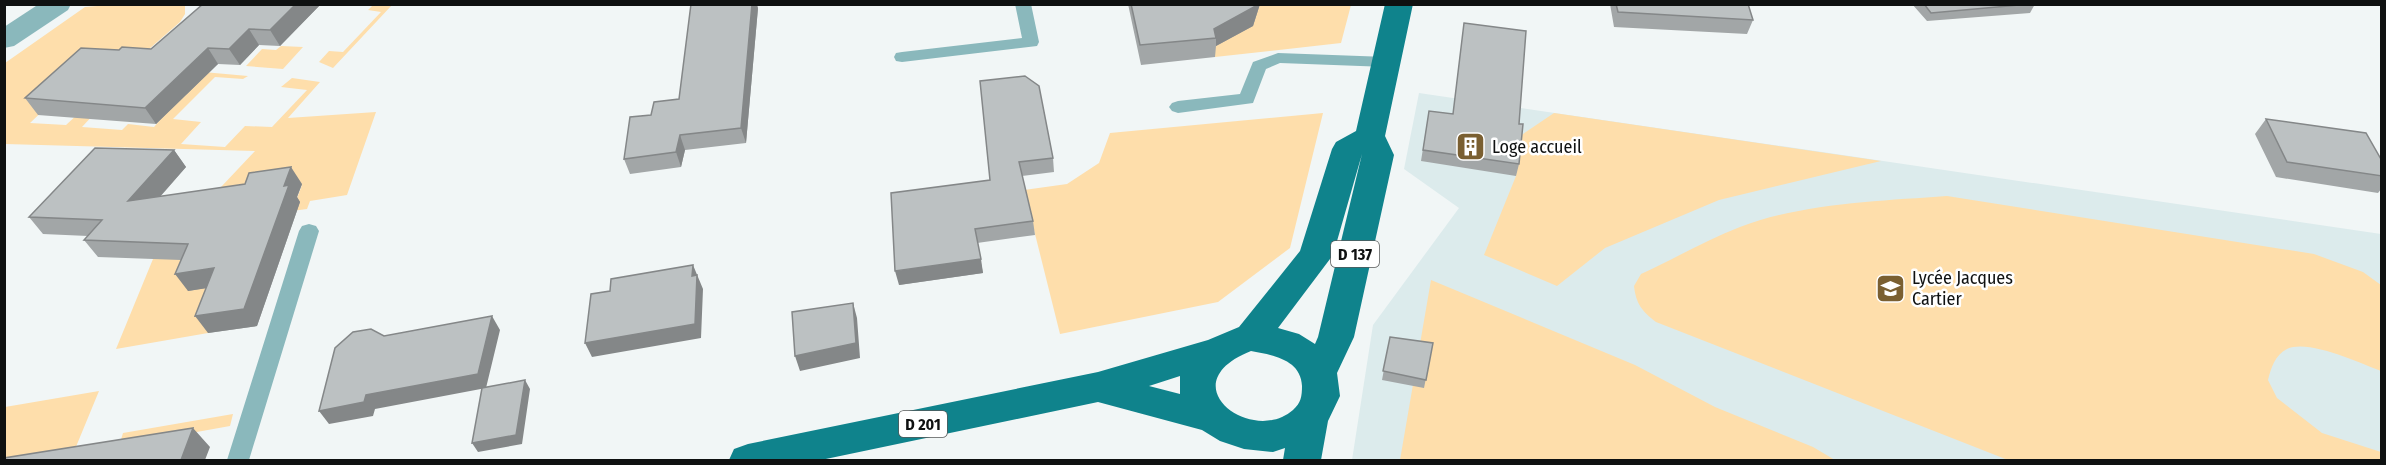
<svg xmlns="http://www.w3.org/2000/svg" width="2386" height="465" viewBox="0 0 2386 465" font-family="'Fira Sans Condensed',sans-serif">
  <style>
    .built { fill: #dcebec }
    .green { fill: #fedeab }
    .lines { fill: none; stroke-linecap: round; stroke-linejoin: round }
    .service { fill: #8ab8bc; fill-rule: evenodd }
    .minor { fill: #8ab8bc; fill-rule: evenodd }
    .primary { fill: #0f838c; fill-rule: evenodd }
    .wall { fill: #a2a6a7 }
    .shaded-wall { fill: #848788 }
    .building { fill: #bcc1c2; stroke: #848788; stroke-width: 1.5 }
    .labels { text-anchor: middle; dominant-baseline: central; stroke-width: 5; stroke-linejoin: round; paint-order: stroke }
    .shield { fill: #fff; stroke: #575858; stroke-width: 1.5 }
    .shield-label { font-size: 16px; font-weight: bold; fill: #0f1111 }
    .poi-label { font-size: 18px; fill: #0f1111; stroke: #fff; text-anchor: start }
  </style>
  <rect width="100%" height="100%" fill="#f1f6f6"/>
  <path class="built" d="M 1419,93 L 2381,234 L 2381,460 L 1352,460 L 1373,325 L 1459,208 L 1404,169 Z"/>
  <path class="green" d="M 109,5 L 185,5 L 185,14 L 180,22 L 133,63 L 71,84 L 30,123 L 66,125 L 80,112 L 95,113 L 82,127 L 122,130 L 128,124 L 154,127 L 162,118 L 192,71 L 248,76 L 243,79 L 215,77 L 173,119 L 201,122 L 181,144 L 225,147 L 245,126 L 272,127 L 307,90 L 281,87 L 292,78 L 320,82 L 288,118 L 376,112 L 347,195 L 310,201 L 307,209 L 292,211 L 302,185 L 219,305 L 208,333 L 116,349 L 153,259 L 255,151 L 5,144 L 5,63 L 85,7 Z
    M 373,5 L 392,5 L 333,68 L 319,62 L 329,51 L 343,52 L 381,12 L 368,10 Z
    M 1260,5 L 1351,5 L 1341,43 L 1215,57 L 1211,38 Z
    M 281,46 L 303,47 L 283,69 L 246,66 L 262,49 L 276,50 Z
    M 1323,113 L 1290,248 L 1218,302 L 1060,334 L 1024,190 L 1067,184 L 1099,163 L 1110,133 Z
    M 1554,113 L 1881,161 L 1719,200 L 1605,248 L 1557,286 L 1484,255 L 1516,176 L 1520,136 Z
    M 1947,196 L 2314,254 L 2363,272 L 2381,285 L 2381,371 C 2359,363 2309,339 2287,349 C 2275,355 2271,368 2268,380 L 2277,398 L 2322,433 L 2381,452 L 2381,460 L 2008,460 L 1656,322 C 1642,311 1636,304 1634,286 L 1641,274 C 1674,259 1706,240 1740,227 C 1803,203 1880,201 1947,196 Z
    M 1431,280 L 1635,365 L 1715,407 L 1813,447 L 1835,460 L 1400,460 Z
    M 99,391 L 73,454 L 5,460 L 5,407 Z
    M 233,414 L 230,426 L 119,446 L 123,433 Z"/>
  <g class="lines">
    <path class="service" d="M 1015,4 L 1031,4 L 1039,42 L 1037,46 L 902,62 L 896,61 L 894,57 L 896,53 L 902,52 L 1022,38 Z
      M 1278,53 L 1387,57 L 1393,58 L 1395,62 L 1393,66 L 1387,67 L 1280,63 L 1266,69 L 1253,103 L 1178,113 L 1172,111 L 1169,107 L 1172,103 L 1178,101 L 1240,94 L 1253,62 Z
      M 309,224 L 316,226 L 319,231 L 249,460 L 227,460 L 299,231 L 302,226 Z"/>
    <path class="minor" d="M 39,4 L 71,4 L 68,10 L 14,46 L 4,48 L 4,27 Z"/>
    <path class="primary" d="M 1385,4 L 1413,4 L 1385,136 L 1394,155 L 1354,337 L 1337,373 L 1340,396 L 1328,421 L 1321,460 L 1283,460 L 1285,448 L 1273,452 L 1244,449 L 1220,441 L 1202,430 L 1098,402 L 821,460 L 729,460 L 734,449 L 748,444 L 1098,372 L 1208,340 L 1239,327 L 1300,251 L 1332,149 L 1336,142 L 1356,131 ZM 1362,154 L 1318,337 L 1315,344 L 1299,334 L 1278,328 L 1333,255 ZM 1251,351 C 1272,355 1301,359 1302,386 C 1302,396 1301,403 1293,410 C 1252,446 1168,384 1251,351 ZM 1180,376 L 1180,394 L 1149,386 Z"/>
  </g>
  <path class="wall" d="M 321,4 L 280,46 L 259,45 L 240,65 L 218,64 L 156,124 L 38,115 L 25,98 L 119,50 L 151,49 Z
    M 1128,4 L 1260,4 L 1253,26 L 1216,46 L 1215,57 L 1141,65 Z
    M 1610,4 L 1748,4 L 1753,20 L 1747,34 L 1614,27 Z
    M 1912,4 L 2035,4 L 2030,13 L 1927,21 Z
    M 758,8 L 746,143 L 685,150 L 681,167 L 630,174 L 624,159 L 651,115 L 679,99 Z
    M 1464,23 L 1519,124 L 1519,164 L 1516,176 L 1421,161 L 1429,111 L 1453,114 Z
    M 980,81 L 1053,158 L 1054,172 L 1022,176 L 1033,221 L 1035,235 L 977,243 L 983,273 L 899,285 L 990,180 Z
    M 2266,119 L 2382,161 L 2382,188 L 2378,193 L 2276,177 L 2255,134 Z
    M 174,150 L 186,167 L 160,197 L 302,184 L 297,197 L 300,202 L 257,326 L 208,333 L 206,288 L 188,291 L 181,260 L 98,257 L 84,240 L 88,236 L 43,234 L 29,217 Z
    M 1390,337 L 1433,343 L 1424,388 L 1382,380 Z"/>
  <path class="shaded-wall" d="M 296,4 L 321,4 L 280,46 L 270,30 Z
    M 752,4 L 757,4 L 758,8 L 746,143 L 741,128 Z
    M 1255,4 L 1260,4 L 1253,26 L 1216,46 L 1216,38 L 1214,29 Z
    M 249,29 L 259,45 L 240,65 L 229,49 Z
    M 208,48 L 218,64 L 156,124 L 145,108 Z
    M 680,135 L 685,150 L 681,167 L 676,152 Z
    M 174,150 L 186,167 L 141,218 L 128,201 Z
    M 291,167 L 302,184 L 297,197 L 300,202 L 257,326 L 208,333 L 195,316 L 284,186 Z
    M 981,259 L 983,273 L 899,285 L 895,271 Z
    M 693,265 L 703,289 L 701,338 L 592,357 L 585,343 L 692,276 Z
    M 214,268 L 227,285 L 188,291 L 175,274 Z
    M 853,303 L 857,318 L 860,358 L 800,371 L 795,356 Z
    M 492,316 L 500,330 L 486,388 L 375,409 L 373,416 L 329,424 L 319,411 L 366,395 Z
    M 525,380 L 530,389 L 522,444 L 478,452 L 472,443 Z
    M 193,428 L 210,447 L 205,460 L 181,460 Z"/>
  <path class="building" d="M 203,4 L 296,4 L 270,30 L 249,29 L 229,49 L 208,48 L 145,108 L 25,98 L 81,48 L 119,50 L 122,47 L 151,49 Z
    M 691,4 L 752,4 L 741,128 L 680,135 L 676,152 L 624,159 L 630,117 L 651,115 L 654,102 L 679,99 Z
    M 1131,4 L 1255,4 L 1254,7 L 1214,29 L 1216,38 L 1140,45 Z
    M 1616,4 L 1748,4 L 1753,20 L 1618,12 Z
    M 1924,4 L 2030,4 L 1931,13 Z
    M 1464,23 L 1526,31 L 1519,124 L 1523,124 L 1519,164 L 1423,150 L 1429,111 L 1453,114 Z
    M 1025,76 L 1039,86 L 1053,158 L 1019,162 L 1033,221 L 975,229 L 981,259 L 895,271 L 891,193 L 990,180 L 980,81 Z
    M 2266,119 L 2366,133 L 2382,161 L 2382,176 L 2287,162 Z
    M 95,148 L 174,150 L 128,201 L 245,184 L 249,173 L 291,167 L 284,186 L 289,185 L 244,309 L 195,316 L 214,268 L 175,274 L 188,244 L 84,240 L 102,220 L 29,217 Z
    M 693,265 L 692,276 L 697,275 L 695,324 L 585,343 L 591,294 L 610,291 L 611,279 Z
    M 853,303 L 856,343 L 795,356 L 792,312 Z
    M 492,316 L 478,374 L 366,395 L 364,402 L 319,411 L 335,348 L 353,332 L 371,329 L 384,336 Z
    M 1390,337 L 1433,343 L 1426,380 L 1383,371 Z
    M 525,380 L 516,435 L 472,443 L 482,388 Z
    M 193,428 L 181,460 L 4,460 L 4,458 Z"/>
  <defs>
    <symbol id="building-square" viewBox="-11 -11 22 22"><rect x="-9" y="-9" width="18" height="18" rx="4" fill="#7a5f31" stroke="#fff"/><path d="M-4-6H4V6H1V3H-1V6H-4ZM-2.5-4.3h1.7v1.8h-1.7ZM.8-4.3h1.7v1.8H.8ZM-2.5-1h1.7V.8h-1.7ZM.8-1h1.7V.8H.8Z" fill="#fff"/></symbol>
    <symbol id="school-square" viewBox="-11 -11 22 22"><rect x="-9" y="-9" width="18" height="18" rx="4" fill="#7a5f31" stroke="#fff"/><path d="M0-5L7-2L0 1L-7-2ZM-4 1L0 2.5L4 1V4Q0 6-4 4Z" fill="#fff"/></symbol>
  </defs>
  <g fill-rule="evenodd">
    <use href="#building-square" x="1454" y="130" width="33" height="33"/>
    <use href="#school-square" x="1874" y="272" width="33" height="33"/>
  </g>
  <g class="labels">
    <g class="shield">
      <rect x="1331" y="241" width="48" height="26" rx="4.5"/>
      <rect x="899" y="411" width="48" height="26" rx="4.5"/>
    </g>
    <g class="shield-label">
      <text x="1355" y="254">D 137</text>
      <text x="923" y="424">D 201</text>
    </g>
    <g class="poi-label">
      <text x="1492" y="147">Loge accueil</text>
      <text x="1912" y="278">Lycée Jacques<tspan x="1912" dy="21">Cartier</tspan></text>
    </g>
  </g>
  <rect width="2386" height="465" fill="none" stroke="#0f1111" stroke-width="12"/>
</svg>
